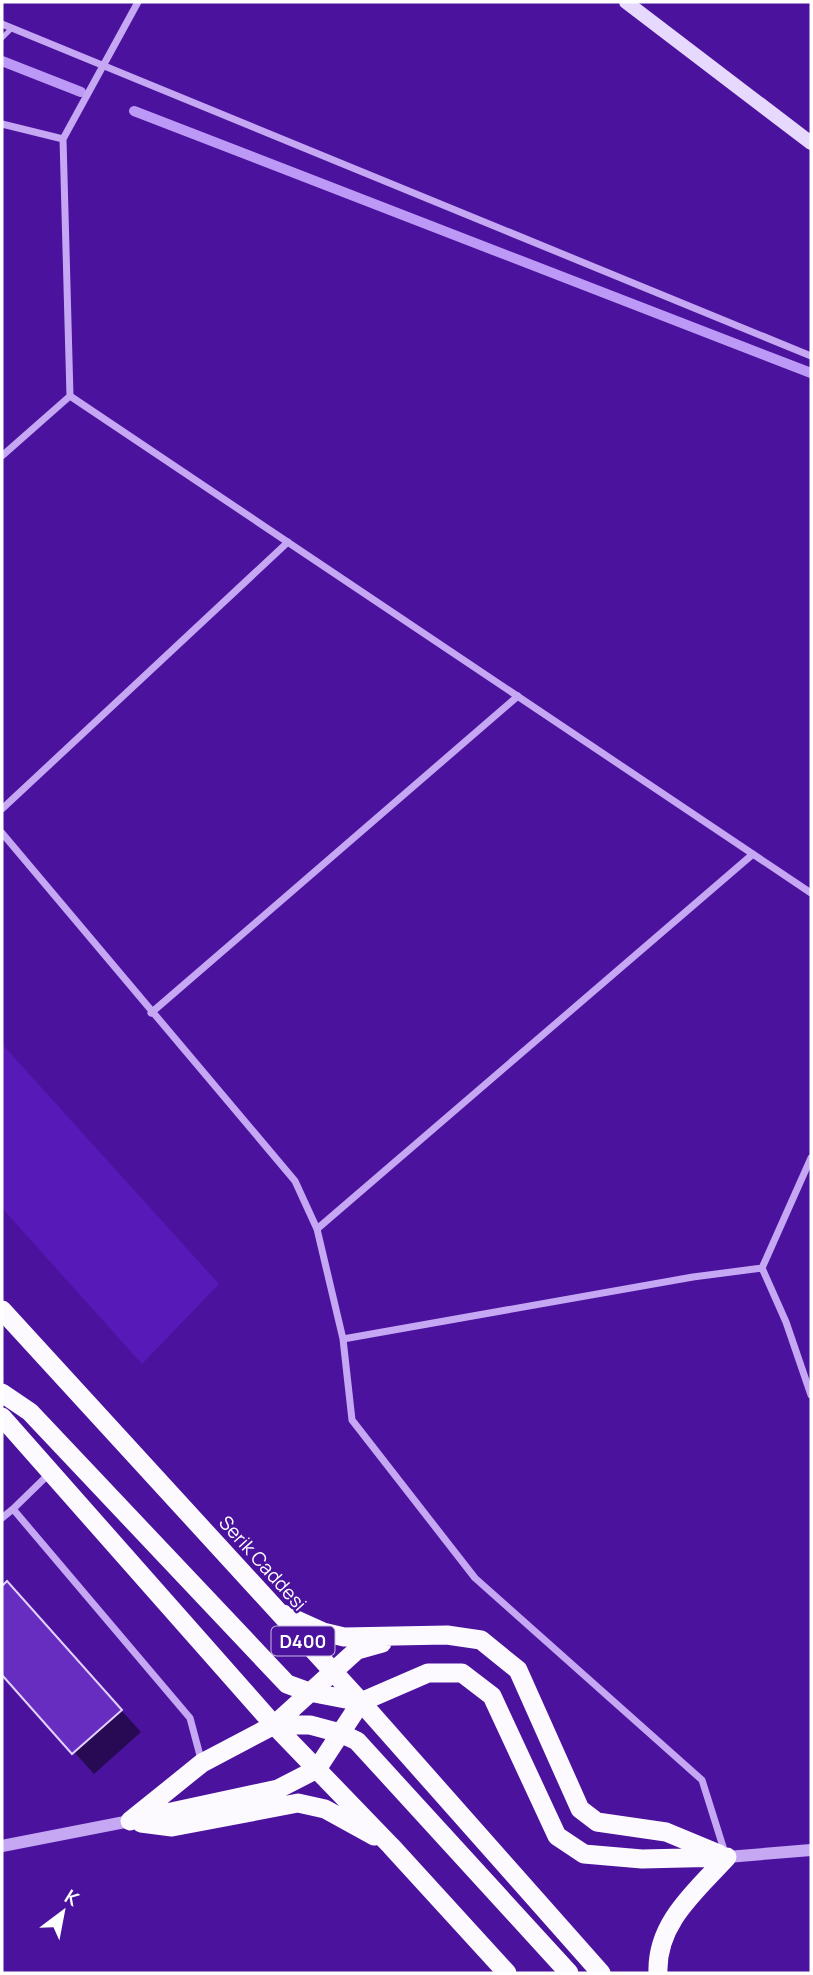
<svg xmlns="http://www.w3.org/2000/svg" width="813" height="1975" viewBox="0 0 813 1975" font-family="Manrope,sans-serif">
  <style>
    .green { fill: #5719b7 }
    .shadow { fill: #0007 }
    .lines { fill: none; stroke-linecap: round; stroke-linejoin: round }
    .stream { stroke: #bd99f7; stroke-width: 10 }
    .building { fill: #672dc0; stroke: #e2d0fe; stroke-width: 2 }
    .service { stroke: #c5a7f4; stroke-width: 5 }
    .minor { stroke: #c5a7f4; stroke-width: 7 }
    .tertiary { stroke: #c5a7f4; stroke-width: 12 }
    .secondary { stroke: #e7d8fd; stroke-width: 14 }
    .trunk { stroke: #fcfaff; stroke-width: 19 }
    .labels { text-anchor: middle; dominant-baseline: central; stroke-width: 5; stroke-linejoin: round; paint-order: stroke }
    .shield { fill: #4a129d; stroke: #c9b8e2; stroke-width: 2 }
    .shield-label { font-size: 18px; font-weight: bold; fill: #fff }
    .street-label { font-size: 19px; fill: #fff; stroke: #4a129d }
  </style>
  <rect width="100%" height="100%" fill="#4a129d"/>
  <path class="green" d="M 2,1044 L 219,1284 L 142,1364 L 2,1208 Z"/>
  <path class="shadow" d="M 6,1584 L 141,1732 L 94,1774 L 2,1672 L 2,1588 Z"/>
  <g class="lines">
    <path class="stream" d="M 2,61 L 81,92
      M 134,111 L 811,373"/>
  </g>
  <path class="building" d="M 7,1581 L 122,1710 L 72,1754 L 2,1675 L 2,1586 Z"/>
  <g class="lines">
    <path class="service" d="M 2,38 L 12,28"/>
    <path class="minor" d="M 2,24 L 811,356
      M 2,124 L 63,139
      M 70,396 L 811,893
      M 70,396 L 63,139 L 138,2
      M 2,456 L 70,396
      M 2,809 L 288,542
      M 2,833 L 295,1181 L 317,1229 L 343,1339 L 352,1420 L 475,1578 L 702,1780 L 725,1853
      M 151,1013 L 518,696
      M 811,1158 L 762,1268 L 786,1322 L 811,1395
      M 317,1229 L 753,854
      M 343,1339 L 693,1277 L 762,1268
      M 50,1473 L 13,1509 L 190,1718 L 202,1763
      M 2,1518 L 13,1509"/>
    <path class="tertiary" d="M 2,1846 L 130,1821
      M 727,1857 L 811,1850"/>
    <path class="secondary" d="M 626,2 L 811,143"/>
    <path class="trunk" d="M 2,1310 L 361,1702 L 601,1973
      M 2,1393 L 30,1412 L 287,1684 L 309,1692 L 361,1702 L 428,1673 L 462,1673 L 492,1696 L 557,1836 L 584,1854 L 642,1859 L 727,1857
      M 2,1417 L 274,1725 L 391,1846 L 507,1973
      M 283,1614 L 323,1632 L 344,1637 L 447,1635 L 481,1640 L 518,1670 L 580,1809 L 597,1822 L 666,1832 L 719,1854
      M 274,1725 L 357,1650 L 382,1643
      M 134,1820 L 278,1789 L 317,1769 L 361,1702
      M 130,1821 L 202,1763 L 274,1725 L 310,1725 L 340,1733 L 357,1741 L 569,1973
      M 141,1823 L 172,1827 L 298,1803 L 325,1809 L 374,1836
      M 658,1973 C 656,1923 696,1891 727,1857"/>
  </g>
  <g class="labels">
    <rect class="shield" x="271.5" y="1626.5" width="63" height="29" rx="5"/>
    <g class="shield-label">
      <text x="303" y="1641">D400</text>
    </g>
    <g class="street-label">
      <text transform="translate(263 1563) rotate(48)">Serik Caddesi</text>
    </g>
  </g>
  <rect width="813" height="1975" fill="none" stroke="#ffffff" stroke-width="7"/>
  <g transform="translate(63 1912) rotate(32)" stroke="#4a129d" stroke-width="5" paint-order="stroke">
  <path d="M0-5L12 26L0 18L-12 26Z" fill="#ffffff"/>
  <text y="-10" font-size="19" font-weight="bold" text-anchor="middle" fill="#ffffff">K</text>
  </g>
</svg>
